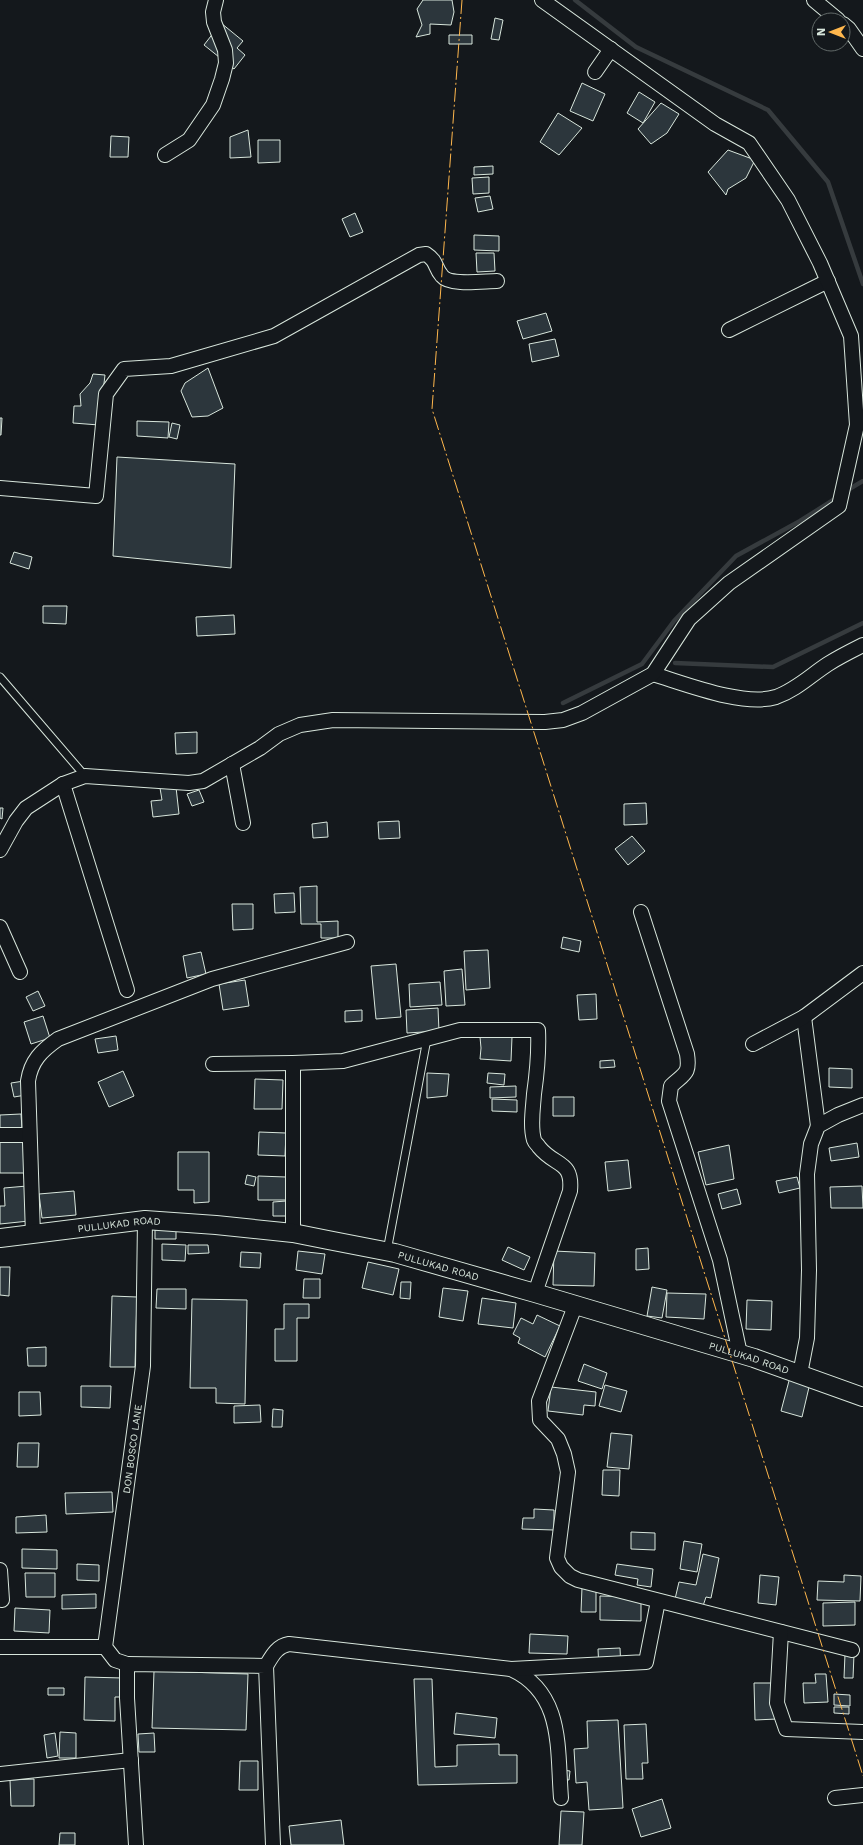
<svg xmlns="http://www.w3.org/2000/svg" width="863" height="1845" viewBox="0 0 863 1845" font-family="'Work Sans',sans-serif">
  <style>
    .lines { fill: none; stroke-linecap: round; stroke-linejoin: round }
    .stream { stroke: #363b3e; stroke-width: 4.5 }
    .building { fill: #2c363c; stroke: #d8e6dc }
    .service-casing { stroke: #d8e6dc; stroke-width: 9 }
    .minor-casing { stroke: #d8e6dc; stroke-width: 16 }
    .tertiary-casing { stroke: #d8e6dc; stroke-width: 20 }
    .service { stroke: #14181c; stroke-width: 7 }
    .minor { stroke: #14181c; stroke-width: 14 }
    .tertiary { stroke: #14181c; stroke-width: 18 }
    .power { stroke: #ffb74d; stroke-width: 1; stroke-dasharray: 14 3 2 3; stroke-linecap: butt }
    .labels { text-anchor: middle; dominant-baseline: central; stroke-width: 3; stroke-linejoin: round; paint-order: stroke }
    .street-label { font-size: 10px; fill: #d8e6dc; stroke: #14181c }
  </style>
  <rect width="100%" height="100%" fill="#14181c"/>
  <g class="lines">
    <path class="stream" d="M 575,0 L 636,47 L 768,110 L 828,182 L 863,284
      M 846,491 L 863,481
      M 675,663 L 773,667 L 863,623
      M 563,703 L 642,664 L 674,621 L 736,556 L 800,521 L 838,497"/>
  </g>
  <path class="building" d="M 423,0 L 452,0 L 454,12 L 451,25 L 430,24 L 430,34 L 416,37 L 422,25 L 417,9 Z
    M 495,18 L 503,20 L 499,40 L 491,39 Z
    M 221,23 L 243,41 L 237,48 L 245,55 L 234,69 L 204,45 Z
    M 449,35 L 472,35 L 472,44 L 449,44 Z
    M 582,83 L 605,94 L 593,121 L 570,111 Z
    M 639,92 L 655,102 L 643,123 L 627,113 Z
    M 661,103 L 679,114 L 667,133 L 651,144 L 638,129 Z
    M 558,113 L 582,128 L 559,155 L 540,142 Z
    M 248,130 L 251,157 L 230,158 L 230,137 Z
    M 111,136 L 129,137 L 128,157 L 110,157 Z
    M 258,140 L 280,140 L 280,162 L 258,163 Z
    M 728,150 L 755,160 L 746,178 L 728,189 L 726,195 L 708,172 Z
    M 493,166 L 493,174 L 474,175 L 474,167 Z
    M 489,177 L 489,193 L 473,194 L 472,178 Z
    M 490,196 L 493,209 L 478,212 L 475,198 Z
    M 355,213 L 363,232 L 350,237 L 342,219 Z
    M 474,235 L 499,236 L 499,251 L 474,250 Z
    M 476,253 L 494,253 L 495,271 L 477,272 Z
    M 546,313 L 552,331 L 523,339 L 517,321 Z
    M 555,339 L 559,356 L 532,362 L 529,344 Z
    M 208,368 L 223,408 L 208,416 L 192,417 L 181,391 L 185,383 Z
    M 93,374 L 105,375 L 99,425 L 73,423 L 74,406 L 81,406 L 80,394 L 90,383 Z
    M 0,418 L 2,418 L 1,435 L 0,435 Z
    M 137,421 L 169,422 L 168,438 L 137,436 Z
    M 172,423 L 180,425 L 177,439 L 169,437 Z
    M 117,457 L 235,464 L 231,568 L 113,556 Z
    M 14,552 L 32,557 L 29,569 L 10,563 Z
    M 43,606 L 67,606 L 66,624 L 43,623 Z
    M 234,615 L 235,634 L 197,636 L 196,617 Z
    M 197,732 L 197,753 L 176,754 L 175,733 Z
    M 176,787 L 179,814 L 153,817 L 151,801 L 162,800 L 160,788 Z
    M 199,790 L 204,802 L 192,806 L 187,794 Z
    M 646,803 L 647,824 L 624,825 L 624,804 Z
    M 0,808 L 3,808 L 2,819 L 0,818 Z
    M 399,821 L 400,838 L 379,839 L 378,822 Z
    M 327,822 L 328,837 L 313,838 L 312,824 Z
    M 632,836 L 645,851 L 628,865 L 615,849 Z
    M 317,886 L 317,922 L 338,921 L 338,938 L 321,938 L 321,924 L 301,924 L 300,887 Z
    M 294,893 L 295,912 L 275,913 L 274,894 Z
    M 232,904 L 253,904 L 253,929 L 233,930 Z
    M 563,937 L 581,941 L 579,952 L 561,948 Z
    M 488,950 L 490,988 L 466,990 L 464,951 Z
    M 201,952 L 206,974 L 187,978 L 183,956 Z
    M 396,964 L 401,1017 L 376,1019 L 371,966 Z
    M 462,969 L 465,1005 L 446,1006 L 444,971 Z
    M 245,980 L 249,1006 L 223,1010 L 219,984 Z
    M 440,982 L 442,1005 L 410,1007 L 409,984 Z
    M 38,991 L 45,1006 L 33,1011 L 26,997 Z
    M 596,994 L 597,1019 L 579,1020 L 577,995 Z
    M 438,1008 L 439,1031 L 407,1033 L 406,1010 Z
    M 362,1010 L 362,1021 L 345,1022 L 345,1011 Z
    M 43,1016 L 50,1038 L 31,1044 L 24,1022 Z
    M 116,1036 L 118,1050 L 98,1053 L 95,1039 Z
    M 480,1037 L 512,1037 L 511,1061 L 480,1059 L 481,1048 Z
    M 614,1060 L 615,1067 L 600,1068 L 600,1061 Z
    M 829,1068 L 852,1069 L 852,1088 L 829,1087 Z
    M 123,1071 L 134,1096 L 109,1107 L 98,1082 Z
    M 427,1073 L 449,1074 L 447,1096 L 427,1098 Z
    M 488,1073 L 505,1074 L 504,1085 L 487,1083 Z
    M 255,1079 L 283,1080 L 282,1109 L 254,1109 Z
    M 24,1081 L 26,1095 L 14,1097 L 11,1083 Z
    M 516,1086 L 516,1097 L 490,1098 L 490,1087 Z
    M 553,1097 L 574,1097 L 574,1116 L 553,1116 Z
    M 492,1099 L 517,1100 L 517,1112 L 492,1111 Z
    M 21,1114 L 22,1128 L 0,1129 L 0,1115 Z
    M 259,1132 L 286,1133 L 285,1156 L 258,1155 Z
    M 24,1139 L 25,1173 L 0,1173 L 0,1140 Z
    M 857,1143 L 859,1157 L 831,1161 L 829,1148 Z
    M 729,1145 L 734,1179 L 706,1185 L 698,1152 Z
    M 178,1152 L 209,1152 L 209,1202 L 194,1203 L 194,1190 L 178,1190 Z
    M 628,1160 L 631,1188 L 608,1191 L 605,1162 Z
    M 247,1175 L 256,1177 L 254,1186 L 245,1184 Z
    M 258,1176 L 286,1177 L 286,1200 L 258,1200 Z
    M 797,1177 L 800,1188 L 779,1193 L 776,1181 Z
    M 27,1186 L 29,1221 L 0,1224 L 0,1206 L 5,1206 L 4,1188 Z
    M 862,1186 L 863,1208 L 831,1208 L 830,1187 Z
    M 737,1189 L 741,1204 L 722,1209 L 718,1194 Z
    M 74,1191 L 76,1215 L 42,1218 L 39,1194 Z
    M 286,1201 L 286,1216 L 273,1216 L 273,1202 Z
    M 176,1229 L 176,1239 L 155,1239 L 155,1230 Z
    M 162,1244 L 186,1245 L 185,1261 L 162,1260 Z
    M 188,1245 L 208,1245 L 209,1253 L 188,1254 Z
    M 508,1247 L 530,1257 L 524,1270 L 502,1260 Z
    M 648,1248 L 649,1269 L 636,1270 L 636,1249 Z
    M 298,1251 L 325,1254 L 322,1274 L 296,1270 Z
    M 554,1251 L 595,1253 L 594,1286 L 553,1285 Z
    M 241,1252 L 261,1253 L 260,1268 L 240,1267 Z
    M 368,1262 L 399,1269 L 393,1295 L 362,1288 Z
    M 0,1267 L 10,1267 L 9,1296 L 0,1295 Z
    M 304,1279 L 320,1279 L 320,1298 L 303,1298 Z
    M 401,1282 L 411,1282 L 410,1299 L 400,1298 Z
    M 652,1287 L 667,1290 L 662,1318 L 647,1316 Z
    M 443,1288 L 468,1291 L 463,1321 L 439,1317 Z
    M 157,1289 L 186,1289 L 186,1309 L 156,1308 Z
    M 667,1293 L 706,1294 L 704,1319 L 666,1317 Z
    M 112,1296 L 137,1297 L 135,1367 L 110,1367 Z
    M 482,1298 L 516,1303 L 513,1328 L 478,1324 Z
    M 192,1299 L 247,1300 L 245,1404 L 216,1403 L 216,1388 L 190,1388 Z
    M 747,1300 L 772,1301 L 771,1330 L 746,1329 Z
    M 284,1304 L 309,1304 L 309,1318 L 297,1318 L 297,1361 L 275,1361 L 275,1329 L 284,1329 Z
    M 537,1315 L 560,1326 L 545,1357 L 518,1343 L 520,1338 L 513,1334 L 521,1318 L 533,1324 Z
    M 46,1347 L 46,1366 L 28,1366 L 27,1348 Z
    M 584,1364 L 607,1373 L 602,1389 L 578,1381 Z
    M 790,1377 L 810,1383 L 802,1417 L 781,1411 Z
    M 605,1385 L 627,1391 L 621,1412 L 599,1406 Z
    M 81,1386 L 111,1386 L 110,1408 L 81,1407 Z
    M 551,1387 L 596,1392 L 595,1406 L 584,1405 L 583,1415 L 548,1411 Z
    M 19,1392 L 40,1392 L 41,1415 L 19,1416 Z
    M 260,1405 L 261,1422 L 234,1423 L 234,1406 Z
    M 273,1409 L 283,1410 L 282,1427 L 272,1427 Z
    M 611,1433 L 632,1435 L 629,1469 L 607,1467 Z
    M 18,1443 L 39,1443 L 38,1467 L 17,1467 Z
    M 603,1470 L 620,1470 L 619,1496 L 602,1495 Z
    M 112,1492 L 113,1512 L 66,1514 L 65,1493 Z
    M 534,1509 L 554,1510 L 554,1530 L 522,1529 L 523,1518 L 534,1518 Z
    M 46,1515 L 47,1532 L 16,1533 L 16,1517 Z
    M 631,1532 L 655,1533 L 655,1550 L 631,1549 Z
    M 684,1541 L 702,1544 L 697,1572 L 680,1569 Z
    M 22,1549 L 57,1550 L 57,1569 L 22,1568 Z
    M 703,1554 L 719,1558 L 711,1598 L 706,1597 L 703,1606 L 675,1599 L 679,1582 L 696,1585 Z
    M 77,1564 L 99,1565 L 99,1581 L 77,1580 Z
    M 617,1564 L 653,1569 L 651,1587 L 637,1585 L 638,1579 L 615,1575 Z
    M 25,1573 L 55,1573 L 55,1597 L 26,1597 Z
    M 760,1575 L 779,1577 L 776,1605 L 758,1603 Z
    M 844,1575 L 861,1576 L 860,1601 L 817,1600 L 818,1581 L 844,1582 Z
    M 582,1587 L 596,1587 L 596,1612 L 581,1612 Z
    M 96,1594 L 96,1608 L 62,1609 L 62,1595 Z
    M 600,1596 L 641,1597 L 641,1621 L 600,1620 Z
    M 855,1602 L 855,1625 L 823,1626 L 823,1603 Z
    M 15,1608 L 50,1610 L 49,1633 L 14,1631 Z
    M 530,1634 L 568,1636 L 567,1654 L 529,1653 Z
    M 620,1648 L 621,1669 L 599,1670 L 598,1649 Z
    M 845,1654 L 854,1654 L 853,1678 L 844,1678 Z
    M 154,1671 L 248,1674 L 246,1730 L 152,1728 Z
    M 815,1674 L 826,1674 L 828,1702 L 804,1703 L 803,1683 L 816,1683 Z
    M 85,1677 L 123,1678 L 123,1697 L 115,1697 L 115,1721 L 84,1720 Z
    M 414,1679 L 432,1679 L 435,1767 L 457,1766 L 457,1745 L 499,1744 L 499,1755 L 517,1755 L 517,1783 L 418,1785 Z
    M 754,1683 L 775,1683 L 777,1719 L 755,1720 Z
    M 48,1688 L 64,1688 L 64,1695 L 48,1695 Z
    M 834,1694 L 850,1695 L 850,1706 L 834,1705 Z
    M 834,1707 L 849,1707 L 849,1714 L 834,1713 Z
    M 456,1713 L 497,1718 L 495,1738 L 454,1734 Z
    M 618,1720 L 623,1808 L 589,1810 L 587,1782 L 576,1783 L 574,1749 L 588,1748 L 587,1721 Z
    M 646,1724 L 648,1763 L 642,1763 L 643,1779 L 626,1779 L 624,1725 Z
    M 60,1732 L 76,1733 L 76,1758 L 59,1758 Z
    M 55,1733 L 58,1756 L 47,1758 L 44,1735 Z
    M 154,1733 L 155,1752 L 139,1752 L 138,1734 Z
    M 240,1761 L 258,1761 L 258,1790 L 239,1790 Z
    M 563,1770 L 570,1771 L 569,1780 L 561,1779 Z
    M 34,1779 L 34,1806 L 11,1806 L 10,1780 Z
    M 662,1799 L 671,1828 L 641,1837 L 632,1809 Z
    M 561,1811 L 584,1812 L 582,1845 L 559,1845 Z
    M 341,1820 L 344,1845 L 291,1845 L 289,1826 Z
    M 60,1833 L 75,1833 L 75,1845 L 59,1845 Z"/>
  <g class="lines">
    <defs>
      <path id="service" d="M 0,677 L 85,776
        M 387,1251 L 427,1039"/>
      <g id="minor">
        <path d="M 814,0 L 838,20"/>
        <path d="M 843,24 L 849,29 L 863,49"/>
        <path d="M 595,72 L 611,49"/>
        <path d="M 165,155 L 189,140 L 213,105 L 222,79 L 226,63 L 225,50 L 214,22 L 213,12 L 216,0"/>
        <path d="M 729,330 L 828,281"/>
        <path d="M 0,488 L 96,496 L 106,394 L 124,369 L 171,366 L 274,336 L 419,255 L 426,254 C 438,262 434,267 442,276 C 450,286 484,281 497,281"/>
        <path d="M 653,674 C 686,684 744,707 776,697 C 796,690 811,675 828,664 C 839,657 851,651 863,645"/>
        <path d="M 232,764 L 243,823"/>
        <path d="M 63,784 L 127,990"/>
        <path d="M 0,850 L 16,821 L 26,808 L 63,784 L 85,776 L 189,783 L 203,781 L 260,748 L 279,734 L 300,725 L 333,720 L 545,722 L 563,720 L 582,713 L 653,674 L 689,619 L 729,583 L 839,506 L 857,425 L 851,336 L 820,263 L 788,200 L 749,143 L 715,124 L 542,0"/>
        <path d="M 641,912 L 687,1054 C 690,1074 685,1073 671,1086 L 669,1101 L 720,1260 L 740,1354"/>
        <path d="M 0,927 L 20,972"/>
        <path d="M 804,1017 L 818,1126"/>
        <path d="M 753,1044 L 804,1017 L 863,973"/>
        <path d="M 213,1064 L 293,1063"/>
        <path d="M 0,1135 L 29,1135"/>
        <path d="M 293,1233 L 293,1063 L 343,1061 L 460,1030 L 538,1030 C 539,1051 537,1073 534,1094 C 533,1109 530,1126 534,1140 C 535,1143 538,1145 539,1147 C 555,1167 573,1160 570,1191 L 535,1293"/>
        <path d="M 33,1235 L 28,1081 C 31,1061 41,1051 58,1039 L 212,979 L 347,942"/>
        <path d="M 575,1306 L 539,1401 L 540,1420 L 558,1439 L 564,1454 L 568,1472 L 557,1558 L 561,1567 L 570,1576 L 578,1580 L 852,1650"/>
        <path d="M 800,1374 L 807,1338 L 809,1270 L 807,1174 L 811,1144 L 818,1126 L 838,1115 L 863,1105"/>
        <path d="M 0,1570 L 2,1600"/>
        <path d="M 781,1632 L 777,1703 L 786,1729 L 863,1732"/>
        <path d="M 0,1647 L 105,1647"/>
        <path id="s1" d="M 127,1664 L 115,1660 L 105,1647 L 143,1366 L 145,1220"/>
        <path d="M 266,1666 C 272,1656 277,1646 289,1644 L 511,1669 C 564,1693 557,1749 561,1798"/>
        <path d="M 511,1669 L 646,1662 L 658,1601"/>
        <path d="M 0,1774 L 131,1760"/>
        <path d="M 835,1798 L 863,1795"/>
        <path d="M 136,1845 L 127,1698 L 127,1664 L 266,1666 L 273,1845"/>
      </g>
      <g id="tertiary">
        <path id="s2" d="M 0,1238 L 145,1220 L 216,1225 L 293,1233 L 328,1240 L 395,1253 L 535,1293 L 754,1358 L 863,1397"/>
      </g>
    </defs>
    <use href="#service" class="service-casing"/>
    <use href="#minor" class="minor-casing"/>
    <use href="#tertiary" class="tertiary-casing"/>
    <use href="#service" class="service"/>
    <use href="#minor" class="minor"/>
    <use href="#tertiary" class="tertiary"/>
    <path class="power" d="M 462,0 L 432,409 L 863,1776"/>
  </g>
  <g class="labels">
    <g class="street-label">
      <text stroke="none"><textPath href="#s2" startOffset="120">PULLUKAD ROAD</textPath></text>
      <text stroke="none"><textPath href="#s2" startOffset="444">PULLUKAD ROAD</textPath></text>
      <text stroke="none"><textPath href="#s2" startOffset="768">PULLUKAD ROAD</textPath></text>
      <text stroke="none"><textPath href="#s1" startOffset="229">DON BOSCO LANE</textPath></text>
    </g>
  </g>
  <g transform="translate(831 32) rotate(270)"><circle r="19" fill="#14181c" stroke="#626a69"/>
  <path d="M0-3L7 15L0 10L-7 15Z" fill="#ffb74d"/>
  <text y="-6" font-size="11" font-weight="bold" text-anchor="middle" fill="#d8e6dc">N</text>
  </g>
</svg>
